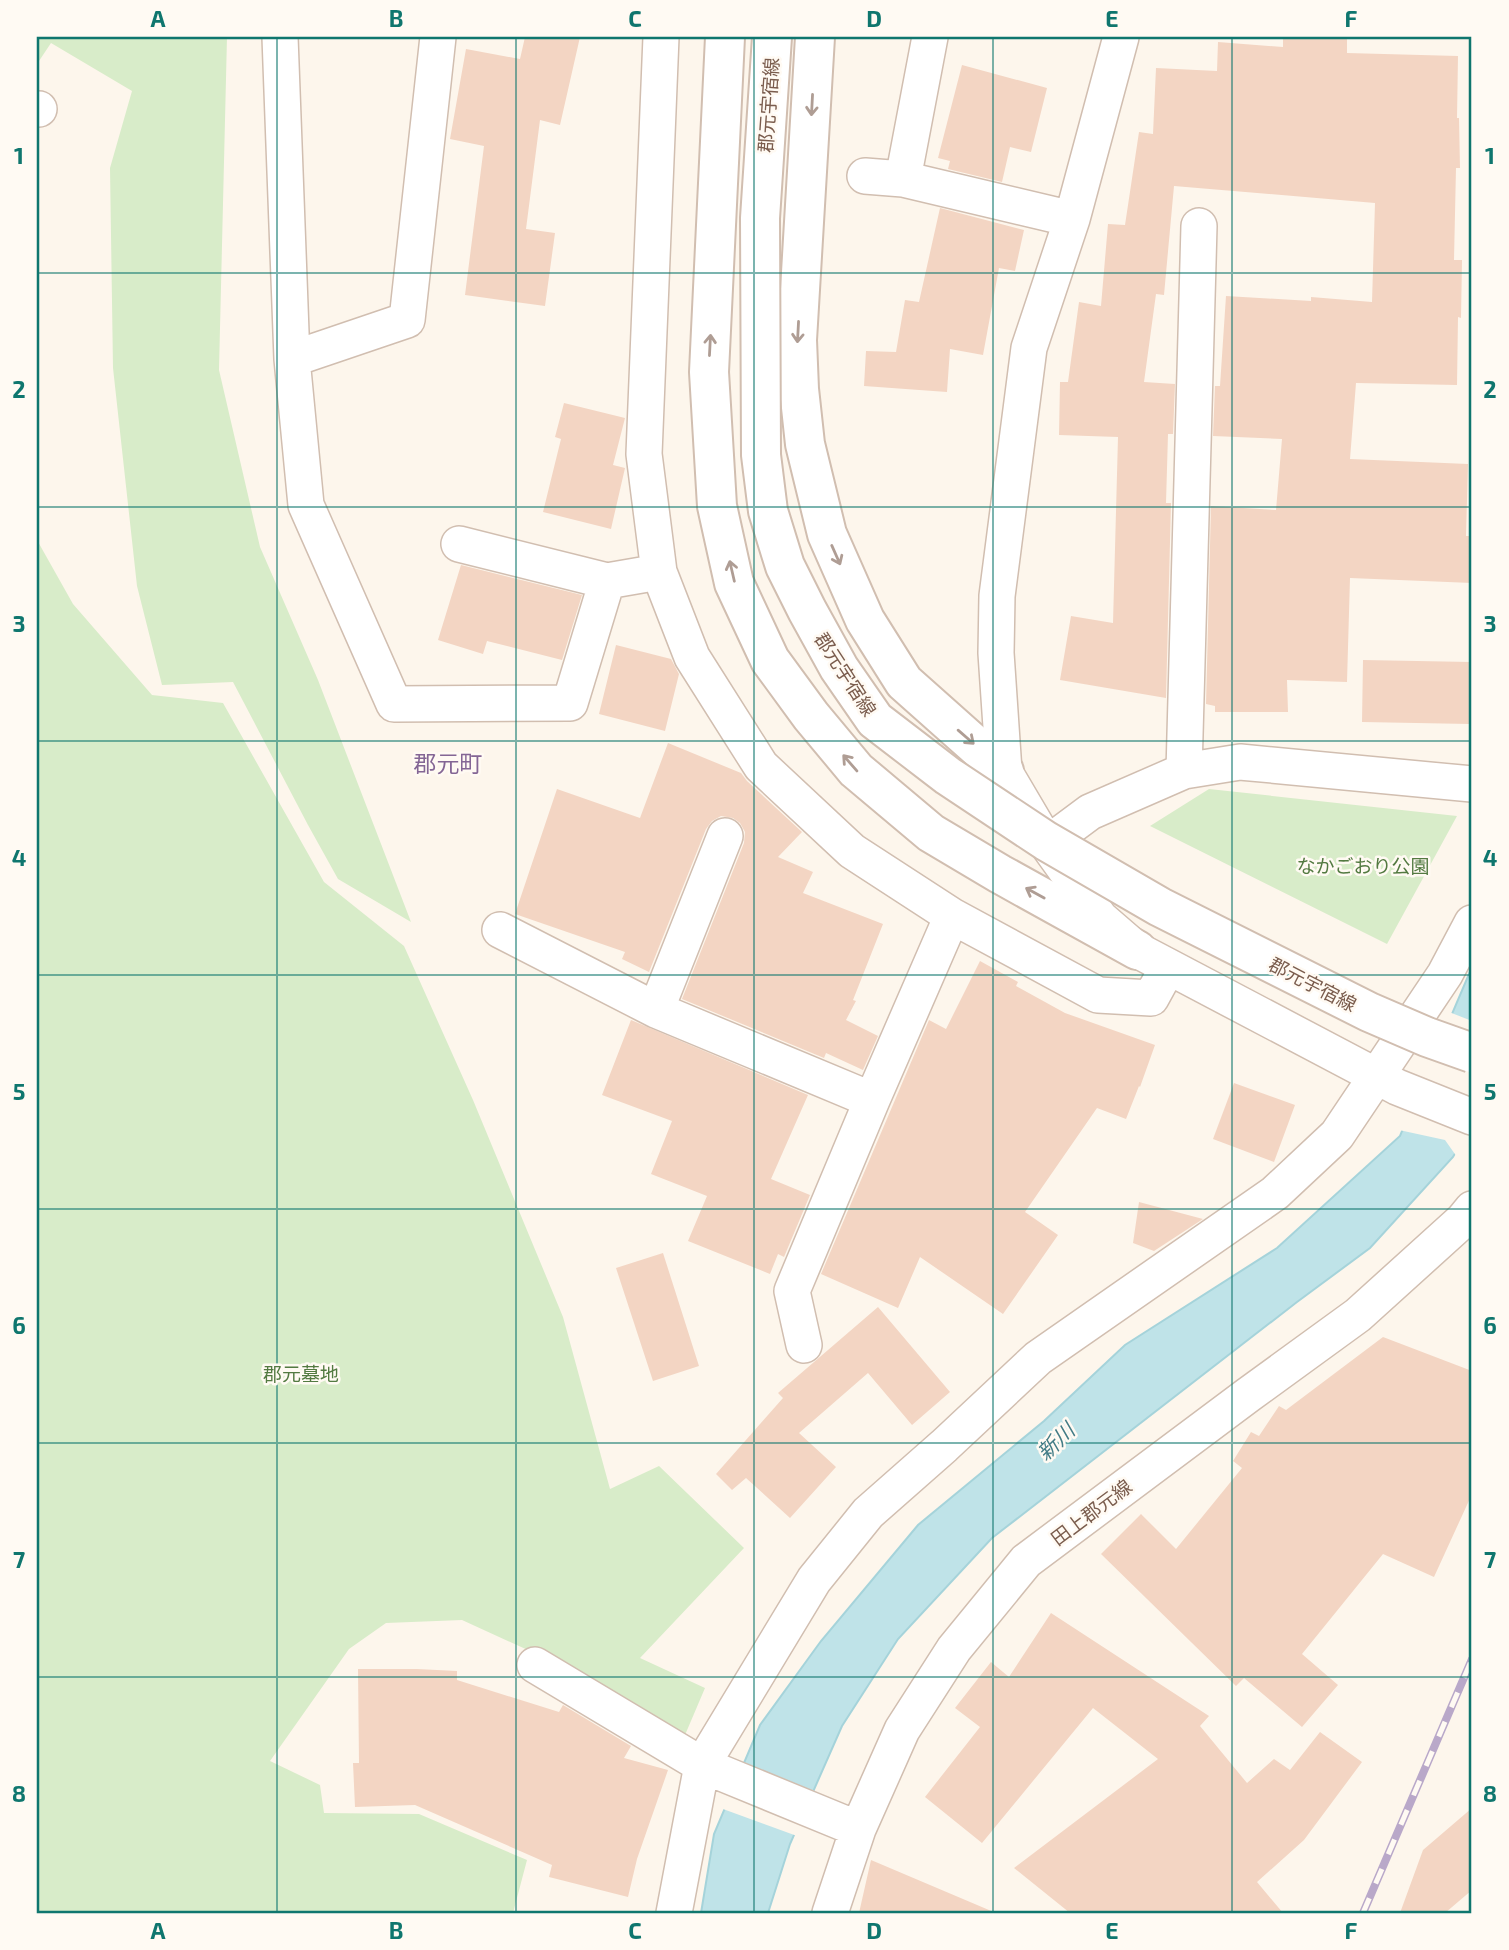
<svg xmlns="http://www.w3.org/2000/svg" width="1509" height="1950" viewBox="0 0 1509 1950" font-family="'Exo 2','Noto Sans JP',sans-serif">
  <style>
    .green { fill: #d8ecc9 }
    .water { fill: #bfe3e8; stroke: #a5d3da; stroke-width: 2 }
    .pier { fill: #fdf6ec }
    .building { fill: #f3d5c3 }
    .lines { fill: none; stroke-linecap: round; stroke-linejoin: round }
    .minor-casing { stroke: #d1beb0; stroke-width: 38 }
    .tertiary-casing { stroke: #d1beb0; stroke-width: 42 }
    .minor { stroke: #fff; stroke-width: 35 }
    .tertiary { stroke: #fff; stroke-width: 38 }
    .rail-casing { stroke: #b9a8c9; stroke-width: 8 }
    .rail { stroke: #fffaf3; stroke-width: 5; stroke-dasharray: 16; stroke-linecap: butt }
    .tertiary-bridge-casing { stroke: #d1beb0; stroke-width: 42; stroke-linecap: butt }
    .tertiary-bridge { stroke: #fff; stroke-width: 38 }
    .oneway { stroke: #af9d94 }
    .grid { fill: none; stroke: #0f766e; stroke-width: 2; stroke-opacity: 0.55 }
    .labels { text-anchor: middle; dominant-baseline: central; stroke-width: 5; stroke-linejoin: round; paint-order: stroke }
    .street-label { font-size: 19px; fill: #7a5c4d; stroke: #fffaf3 }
    .park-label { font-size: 19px; fill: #537a41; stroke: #fffaf3 }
    .water-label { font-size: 21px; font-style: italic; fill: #437c86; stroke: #fffaf3 }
    .quarter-label { font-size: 23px; fill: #846695; stroke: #fffaf3 }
    .neatline { fill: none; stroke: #0f766e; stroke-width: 2.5 }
    .grid-label { font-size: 23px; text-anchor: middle; font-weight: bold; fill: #0f766e }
  </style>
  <rect width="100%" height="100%" fill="#fdf6ec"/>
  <path class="green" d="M 37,37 L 227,37 L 219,370 L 260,547 L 318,680 L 411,922 L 338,879 L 308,825 L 233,682 L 162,685 L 137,586 L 113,368 L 110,168 L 132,91 L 51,43 L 37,64 Z
    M 37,540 L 73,604 L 152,695 L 223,703 L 324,882 L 404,946 L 473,1100 L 563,1317 L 610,1489 L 659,1466 L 744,1548 L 640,1658 L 705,1688 L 685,1735 L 576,1672 L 462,1620 L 386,1623 L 349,1649 L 270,1761 L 320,1785 L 324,1813 L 419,1814 L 527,1860 L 513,1913 L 37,1913 Z
    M 1209,789 L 1457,816 L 1387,944 L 1150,826 Z"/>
  <path class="water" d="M 1472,967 L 1472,1124 L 1453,1157 L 1370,1248 L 1297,1302 L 992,1538 L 898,1639 L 842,1726 L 790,1844 L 768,1913 L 701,1913 L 714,1834 L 760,1725 L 821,1641 L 918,1525 L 1044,1421 L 1125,1345 L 1277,1248 L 1400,1136 Z"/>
  <path class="pier" d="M 1449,1012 L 1472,1021 L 1472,1131 L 1457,1157 L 1445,1140 L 1399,1130 Z
    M 740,1764 L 817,1792 L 797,1836 L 723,1809 L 720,1810 Z"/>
  <path class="building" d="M 525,37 L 580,37 L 560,125 L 540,120 L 526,229 L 555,233 L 545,306 L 465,295 L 484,146 L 450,139 L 466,49 L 520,59 Z
    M 1283,37 L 1347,37 L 1347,53 L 1458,56 L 1457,118 L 1459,118 L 1460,168 L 1456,168 L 1454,260 L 1462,260 L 1461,318 L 1458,317 L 1457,385 L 1356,383 L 1350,459 L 1468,464 L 1466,536 L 1472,536 L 1472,583 L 1350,578 L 1347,682 L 1287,680 L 1288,712 L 1215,712 L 1215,706 L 1206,704 L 1211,506 L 1276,510 L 1282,439 L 1213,436 L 1215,386 L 1220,386 L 1226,296 L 1311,301 L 1311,297 L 1372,302 L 1375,203 L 1174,186 L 1164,295 L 1156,294 L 1144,382 L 1175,384 L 1173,434 L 1168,434 L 1166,503 L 1171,503 L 1166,698 L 1060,680 L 1071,616 L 1113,623 L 1118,437 L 1059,435 L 1060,382 L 1068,382 L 1079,302 L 1101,306 L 1108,224 L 1125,225 L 1139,132 L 1153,134 L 1156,68 L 1217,71 L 1218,42 L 1283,47 Z
    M 962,65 L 1047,88 L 1031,152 L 1010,147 L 1002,182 L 948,169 L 950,161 L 938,158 Z
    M 940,208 L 1024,230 L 1015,271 L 999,268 L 983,355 L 950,349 L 947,392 L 864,386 L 866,351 L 896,352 L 905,300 L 919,302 Z
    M 564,403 L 625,418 L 613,465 L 625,468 L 611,529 L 543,512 L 561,439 L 555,437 Z
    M 461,565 L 582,595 L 562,660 L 487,641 L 483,654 L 438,640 Z
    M 616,645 L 671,659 L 679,674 L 665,731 L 599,714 Z
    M 1363,660 L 1471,662 L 1470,724 L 1362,722 Z
    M 668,743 L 741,773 L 747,781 L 802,832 L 778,857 L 813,872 L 803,893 L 883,924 L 853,1000 L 856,1001 L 846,1020 L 878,1036 L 863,1070 L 826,1053 L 824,1058 L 682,999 L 744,843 L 745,832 L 740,823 L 733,818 L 721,816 L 712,821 L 706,829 L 645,982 L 649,972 L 622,959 L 625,952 L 515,914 L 557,789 L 640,818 Z
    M 980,961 L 1018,982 L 1016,986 L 1065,1013 L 1155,1045 L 1140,1087 L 1139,1086 L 1126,1119 L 1097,1108 L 1025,1212 L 1058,1235 L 1003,1314 L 920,1257 L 898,1308 L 821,1274 L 929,1020 L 946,1029 Z
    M 631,1020 L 808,1095 L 771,1179 L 810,1195 L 784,1257 L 778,1254 L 770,1274 L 688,1241 L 707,1196 L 651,1174 L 672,1121 L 602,1095 Z
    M 1234,1083 L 1295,1105 L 1274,1162 L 1213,1139 Z
    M 1139,1202 L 1203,1219 L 1154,1251 L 1133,1243 Z
    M 663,1253 L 699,1366 L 653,1381 L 616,1268 Z
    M 878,1307 L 950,1392 L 912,1425 L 868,1373 L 799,1433 L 836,1467 L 790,1518 L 746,1478 L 732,1490 L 716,1474 L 783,1398 L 778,1393 Z
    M 1383,1337 L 1472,1371 L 1472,1494 L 1434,1577 L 1383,1554 L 1302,1654 L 1338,1685 L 1302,1727 L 1244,1678 L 1236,1686 L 1101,1554 L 1141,1514 L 1176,1549 L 1242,1468 L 1233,1461 L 1251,1432 L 1259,1436 L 1279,1406 L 1286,1410 Z
    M 1051,1613 L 1209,1716 L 1200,1726 L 1247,1783 L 1274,1759 L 1290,1770 L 1320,1732 L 1362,1762 L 1304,1840 L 1257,1882 L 1283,1913 L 1070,1913 L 1014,1868 L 1158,1759 L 1093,1708 L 982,1843 L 925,1797 L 980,1727 L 955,1708 L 991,1662 L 1009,1677 Z
    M 358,1669 L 417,1669 L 457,1671 L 457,1680 L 559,1712 L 563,1705 L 631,1746 L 624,1758 L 668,1770 L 637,1859 L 628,1897 L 549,1877 L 552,1865 L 415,1805 L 355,1807 L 353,1763 L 359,1763 Z
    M 1472,1808 L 1472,1890 L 1445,1913 L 1400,1913 L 1423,1850 Z
    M 871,1860 L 996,1913 L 859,1913 Z"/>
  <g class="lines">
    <defs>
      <path id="minor" d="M 280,37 L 292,359 L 306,505 L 394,704 L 570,703 L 607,581
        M 661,37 L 644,454 L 659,572 L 692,657 L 761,766 L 852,851 L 952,916 L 1098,995 L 1151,998 L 1168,967
        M 1121,37 L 1072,219 L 1029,348 L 997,596 L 996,653 L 1004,771 L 1047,844 L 1100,918 L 1137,950 L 1397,1087 L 1472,1117
        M 37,109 L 39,109
        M 865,176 L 903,179 L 1072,219
        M 903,179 L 930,37
        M 292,359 L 407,320 L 438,37
        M 459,544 L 607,581 L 659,572
        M 1184,771 L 1199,226
        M 1047,844 L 1090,812 L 1184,771 L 1240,762 L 1472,784
        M 500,930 L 656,1010 L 872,1100
        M 656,1010 L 725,836
        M 804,1345 L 792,1291 L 872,1100 L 952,916
        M 535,1665 L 702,1765 L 858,1829
        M 674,1913 L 702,1765 L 814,1580 L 868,1513 L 944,1446 L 1038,1358 L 1275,1193 L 1337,1135 L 1445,974 L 1472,923
        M 830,1913 L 858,1829 L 902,1730 L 954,1649 L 1026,1561 L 1248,1395 L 1358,1315 L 1463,1220 L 1472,1209"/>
      <path id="tertiary" d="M 725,37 L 709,372 L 717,506 L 734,583 L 770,660 L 811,716 L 856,770 L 931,833 L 1000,874 L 1137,950
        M 815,37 L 797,340 L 799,389 L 805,444 L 827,534 L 865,620 L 904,682 L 1004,771"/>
    </defs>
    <use href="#minor" class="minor-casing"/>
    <use href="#tertiary" class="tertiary-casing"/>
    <use href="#minor" class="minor"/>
    <use href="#tertiary" class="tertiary"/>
    <defs>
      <path id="rail" d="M 1363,1913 L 1472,1659"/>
    </defs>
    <use href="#rail" class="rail-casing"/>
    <use href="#rail" class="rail"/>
    <defs>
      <path id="tertiary-bridge" d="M 772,37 L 760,218 L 761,455 L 768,511 L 785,566 L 807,610 L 839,668 L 875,720 L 948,776 L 1046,841 L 1160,907 L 1369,1012 L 1427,1037 L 1472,1053"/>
    </defs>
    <use href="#tertiary-bridge" class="tertiary-bridge-casing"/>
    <use href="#tertiary-bridge" class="tertiary-bridge"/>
  </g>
  <defs><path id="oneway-shaft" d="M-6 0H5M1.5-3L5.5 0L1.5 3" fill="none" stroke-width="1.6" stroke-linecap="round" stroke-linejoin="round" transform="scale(1.75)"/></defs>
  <g class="oneway">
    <use href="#oneway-shaft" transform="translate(812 105) rotate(93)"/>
    <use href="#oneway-shaft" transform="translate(798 332) rotate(93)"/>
    <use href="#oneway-shaft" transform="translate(710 345) rotate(-87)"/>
    <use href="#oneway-shaft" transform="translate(836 555) rotate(66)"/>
    <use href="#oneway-shaft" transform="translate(732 571) rotate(-103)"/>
    <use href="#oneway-shaft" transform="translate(966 737) rotate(41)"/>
    <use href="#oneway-shaft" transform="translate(850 763) rotate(-131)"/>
    <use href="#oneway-shaft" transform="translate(1035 893) rotate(-151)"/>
  </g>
  <path class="grid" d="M 277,37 L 277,1913M 516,37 L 516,1913M 754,37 L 754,1913M 993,37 L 993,1913M 1232,37 L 1232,1913M 37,273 L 1472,273M 37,507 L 1472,507M 37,741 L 1472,741M 37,975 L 1472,975M 37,1209 L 1472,1209M 37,1443 L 1472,1443M 37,1677 L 1472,1677"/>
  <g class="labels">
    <g class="street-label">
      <text transform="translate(768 105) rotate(-86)">郡元宇宿線</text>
      <text transform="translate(846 674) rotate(57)">郡元宇宿線</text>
      <text transform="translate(1313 984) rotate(27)">郡元宇宿線</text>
      <text transform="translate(1091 1512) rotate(-37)">田上郡元線</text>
    </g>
    <g class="park-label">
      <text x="1363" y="865">なかごおり公園</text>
      <text x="301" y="1373">郡元墓地</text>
    </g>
    <g class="water-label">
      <text transform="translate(1055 1441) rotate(-44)">新川</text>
    </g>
    <g class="quarter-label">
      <text x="448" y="763">郡元町</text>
    </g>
  </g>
  <rect width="1509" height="1950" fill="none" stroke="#fffaf3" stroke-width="77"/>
  <rect x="38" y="38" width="1432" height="1874" class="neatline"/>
  <g class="grid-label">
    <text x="158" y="27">A</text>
    <text x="396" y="27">B</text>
    <text x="635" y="27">C</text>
    <text x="874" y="27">D</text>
    <text x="1112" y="27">E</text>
    <text x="1351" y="27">F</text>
    <text x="19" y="164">1</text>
    <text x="1490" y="164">1</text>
    <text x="19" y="398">2</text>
    <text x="1490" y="398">2</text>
    <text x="19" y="632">3</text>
    <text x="1490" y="632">3</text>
    <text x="19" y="866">4</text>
    <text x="1490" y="866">4</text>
    <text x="19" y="1100">5</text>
    <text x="1490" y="1100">5</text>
    <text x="19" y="1334">6</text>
    <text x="1490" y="1334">6</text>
    <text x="19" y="1568">7</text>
    <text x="1490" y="1568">7</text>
    <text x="19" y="1802">8</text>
    <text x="1490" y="1802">8</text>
    <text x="158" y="1939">A</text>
    <text x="396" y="1939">B</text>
    <text x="635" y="1939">C</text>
    <text x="874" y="1939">D</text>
    <text x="1112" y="1939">E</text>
    <text x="1351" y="1939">F</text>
  </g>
</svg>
